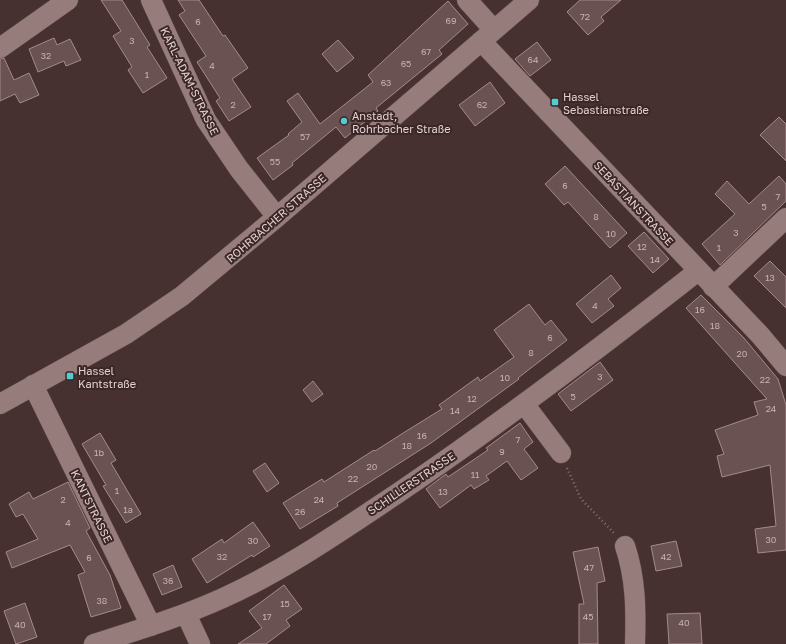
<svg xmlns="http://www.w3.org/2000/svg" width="786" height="644" viewBox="0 0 786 644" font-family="'Golos Text',sans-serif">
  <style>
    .building { fill: #6a5152; stroke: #a68a8a }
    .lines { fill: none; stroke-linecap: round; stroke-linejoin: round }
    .minor-casing { stroke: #624f50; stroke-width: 21 }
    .path { stroke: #877474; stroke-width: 2.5; stroke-dasharray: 1 3; stroke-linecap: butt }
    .minor { stroke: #977c7c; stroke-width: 20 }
    .poi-dot { fill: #52ccd0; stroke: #3c2626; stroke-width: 1.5 }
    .labels { text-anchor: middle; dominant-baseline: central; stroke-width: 4; stroke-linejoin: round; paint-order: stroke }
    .number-label { font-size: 9px; fill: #c3b2b2 }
    .street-label { font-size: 11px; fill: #e1d2d2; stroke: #3c2626 }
    .poi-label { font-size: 11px; fill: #e1d2d2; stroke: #3c2626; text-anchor: start }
  </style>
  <rect width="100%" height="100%" fill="#463030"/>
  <path class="building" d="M 101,0 L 122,0 L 150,45 L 147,47 L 167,78 L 143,93 L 128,70 L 132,67 L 113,36 L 121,31 Z
    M 178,0 L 199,0 L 223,36 L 225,35 L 248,68 L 232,79 L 251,107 L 229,121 L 216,101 L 220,98 L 197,62 L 206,56 L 179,15 L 185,11 Z
    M 580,0 L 621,0 L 601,17 L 604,21 L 588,35 L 567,12 Z
    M 448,1 L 468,24 L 439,50 L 442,54 L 376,108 L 378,111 L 345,138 L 336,127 L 292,163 L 293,165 L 273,180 L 257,158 L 289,135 L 288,134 L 302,122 L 287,101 L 298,93 L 320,124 L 373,82 L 368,75 Z
    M 54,38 L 57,45 L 70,39 L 81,60 L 66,66 L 64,61 L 38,72 L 29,49 Z
    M 338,40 L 354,58 L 337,72 L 322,54 Z
    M 537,42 L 551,60 L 530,76 L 515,59 Z
    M 4,58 L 14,80 L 29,73 L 39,95 L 20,103 L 15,94 L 0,101 L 0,59 Z
    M 490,82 L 505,103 L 475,126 L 459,105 Z
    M 779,117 L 786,124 L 786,161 L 760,135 Z
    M 565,166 L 627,233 L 610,248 L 568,202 L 564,205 L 545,184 Z
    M 779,176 L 786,184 L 786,201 L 720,265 L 702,244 L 735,214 L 715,194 L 727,181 L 749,204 Z
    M 644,232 L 669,259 L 653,273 L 628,246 Z
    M 770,261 L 786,277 L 786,308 L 754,276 Z
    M 611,275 L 621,288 L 608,299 L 614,306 L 592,323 L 576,304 Z
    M 701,295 L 744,338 L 778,379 L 786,405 L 786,550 L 758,553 L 755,529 L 776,526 L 770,465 L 722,477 L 717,456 L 724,454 L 715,430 L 758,415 L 754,402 L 767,399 L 686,308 Z
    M 529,304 L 545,325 L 551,320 L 567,340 L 518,378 L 519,379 L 431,443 L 337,503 L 338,506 L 300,529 L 283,503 L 322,479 L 324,482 L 374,450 L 375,451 L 408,430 L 442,409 L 439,405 L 478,377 L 480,381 L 514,357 L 494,330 Z
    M 600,362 L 613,380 L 571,411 L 558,394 Z
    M 313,381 L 323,394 L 312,402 L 303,390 Z
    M 520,423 L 533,442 L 524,449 L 538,468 L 521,480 L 507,461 L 486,476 L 489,480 L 474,489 L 471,485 L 440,508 L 426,489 L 446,474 L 448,477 L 488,450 L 486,448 Z
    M 100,433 L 116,460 L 111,463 L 141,514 L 126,523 L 103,486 L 106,485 L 82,444 Z
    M 265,463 L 279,483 L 267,492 L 253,471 Z
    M 68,482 L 90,528 L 86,531 L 110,575 L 121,608 L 91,617 L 78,575 L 85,572 L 70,545 L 12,568 L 6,552 L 38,539 L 23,514 L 16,517 L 9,504 L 29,492 L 33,499 Z
    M 253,522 L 270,546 L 253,557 L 252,555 L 207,583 L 192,559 L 222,539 L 224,543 Z
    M 676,541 L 682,566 L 656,571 L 651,546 Z
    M 598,547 L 605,581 L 597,583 L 598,644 L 579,644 L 579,604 L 584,604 L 573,552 Z
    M 173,565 L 182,587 L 162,595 L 153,574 Z
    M 284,585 L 302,609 L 286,620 L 290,626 L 266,644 L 238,644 L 262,628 L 249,611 Z
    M 25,603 L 37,637 L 16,644 L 4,611 Z
    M 700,613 L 702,644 L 669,644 L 667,614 Z"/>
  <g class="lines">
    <defs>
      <path id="minor" d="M 151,0 L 206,120 L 239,169 L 277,217
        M 467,0 L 494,30
        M 481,41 L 760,335 L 786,366
        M 0,48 L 68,0
        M 713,287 L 786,218
        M 33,385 L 151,626
        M 0,404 L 126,334 L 182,296 L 277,217 L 529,0
        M 525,405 L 561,453
        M 625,546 C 636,579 636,610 635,644
        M 186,614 L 200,644
        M 94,644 C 138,630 181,617 223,598 C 285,570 341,531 398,493 C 501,423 600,348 698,271"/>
    </defs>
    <use href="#minor" class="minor-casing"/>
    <path class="path" d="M 567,468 L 581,499 L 614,533"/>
    <use href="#minor" class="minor"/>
  </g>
  <g class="poi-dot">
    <rect x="551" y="98" width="8" height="8" rx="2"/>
    <circle cx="344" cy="121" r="4"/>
    <rect x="66" y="372" width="8" height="8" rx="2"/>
  </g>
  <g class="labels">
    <g class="number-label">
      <text x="585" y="16">72</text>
      <text x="451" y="20">69</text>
      <text x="198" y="21">6</text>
      <text x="132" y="40">3</text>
      <text x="426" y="51">67</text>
      <text x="46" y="55">32</text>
      <text x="533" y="59">64</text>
      <text x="406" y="63">65</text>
      <text x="212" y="65">4</text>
      <text x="147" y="74">1</text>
      <text x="386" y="82">63</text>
      <text x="233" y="104">2</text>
      <text x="482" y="104">62</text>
      <text x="305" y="136">57</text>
      <text x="275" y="161">55</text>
      <text x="565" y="185">6</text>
      <text x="778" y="196">7</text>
      <text x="764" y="206">5</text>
      <text x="596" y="216">8</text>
      <text x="736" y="232">3</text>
      <text x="611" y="233">10</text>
      <text x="642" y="246">12</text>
      <text x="719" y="247">1</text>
      <text x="655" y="259">14</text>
      <text x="770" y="277">13</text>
      <text x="595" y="305">4</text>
      <text x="700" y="309">16</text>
      <text x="715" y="325">18</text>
      <text x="550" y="337">6</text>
      <text x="531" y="352">8</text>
      <text x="742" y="353">20</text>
      <text x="600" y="376">3</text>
      <text x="505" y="377">10</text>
      <text x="765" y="379">22</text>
      <text x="573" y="396">5</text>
      <text x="472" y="398">12</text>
      <text x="771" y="408">24</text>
      <text x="455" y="410">14</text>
      <text x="422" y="435">16</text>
      <text x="518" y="439">7</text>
      <text x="407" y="445">18</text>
      <text x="502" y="451">9</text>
      <text x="99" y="452">1b</text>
      <text x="372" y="466">20</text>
      <text x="475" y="474">11</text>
      <text x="353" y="478">22</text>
      <text x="117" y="490">1</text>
      <text x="443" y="491">13</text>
      <text x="63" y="499">2</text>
      <text x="319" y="499">24</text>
      <text x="128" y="509">1a</text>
      <text x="300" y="511">26</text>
      <text x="68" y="522">4</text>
      <text x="771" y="539">30</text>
      <text x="253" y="540">30</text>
      <text x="222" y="556">32</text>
      <text x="666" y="556">42</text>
      <text x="89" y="557">6</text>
      <text x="589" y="567">47</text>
      <text x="168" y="580">36</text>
      <text x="102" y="600">38</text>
      <text x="285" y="603">15</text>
      <text x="267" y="616">17</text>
      <text x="588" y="616">45</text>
      <text x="684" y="622">40</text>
      <text x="20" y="624">40</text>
    </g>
    <g class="street-label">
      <text transform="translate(190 81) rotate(64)">KARL-ADAM-STRASSE</text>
      <text transform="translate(634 203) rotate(47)">SEBASTIANSTRASSE</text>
      <text transform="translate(276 218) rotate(-41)">ROHRBACHER STRASSE</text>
      <text transform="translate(411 483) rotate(-34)">SCHILLERSTRASSE</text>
      <text transform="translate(92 506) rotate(64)">KANTSTRASSE</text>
    </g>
    <g class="poi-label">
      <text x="563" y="96">Hassel<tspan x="563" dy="13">Sebastianstraße</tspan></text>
      <text x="352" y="115">Anstadt,<tspan x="352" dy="13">Rohrbacher Straße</tspan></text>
      <text x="78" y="370">Hassel<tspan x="78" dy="13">Kantstraße</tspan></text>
    </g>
  </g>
</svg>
